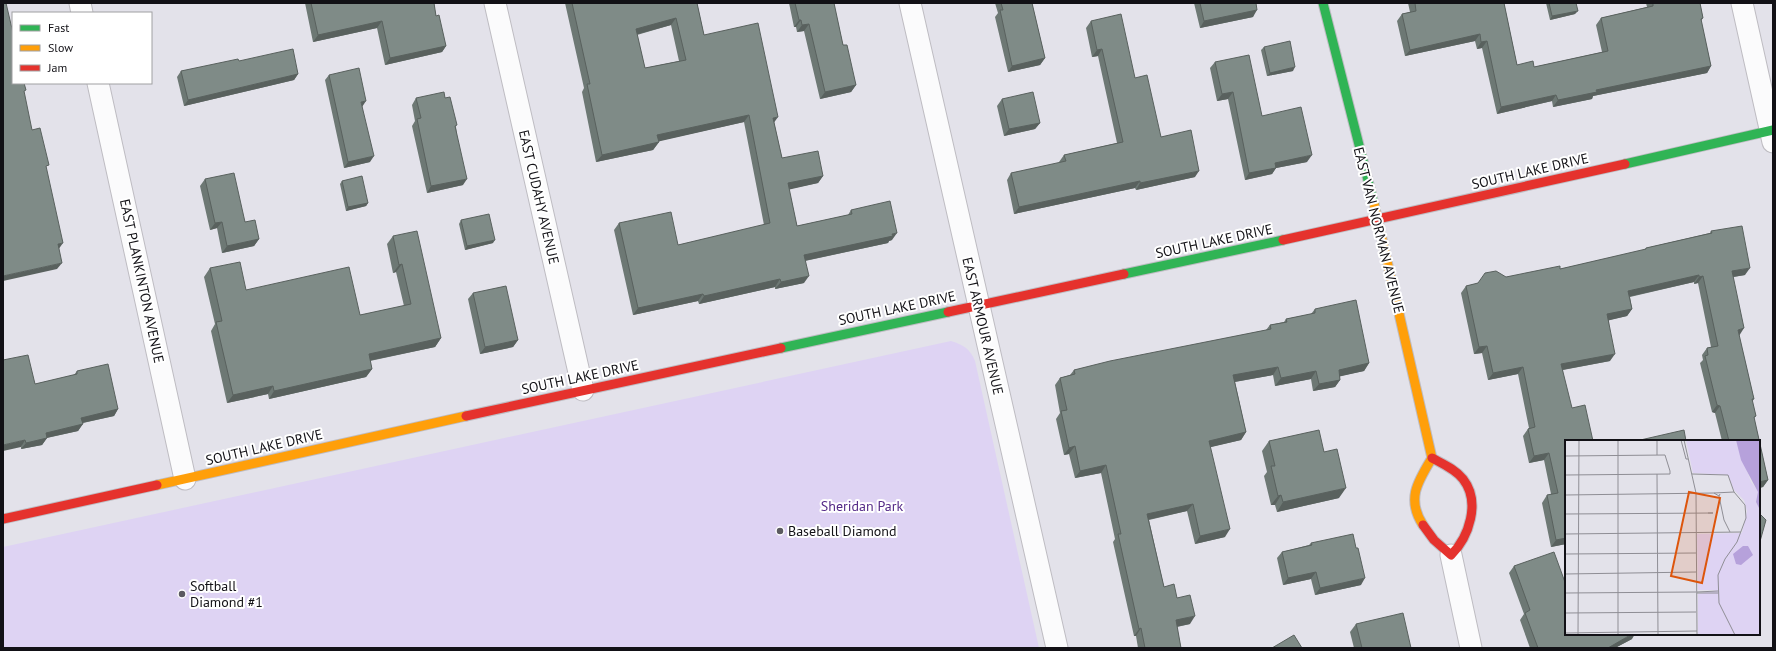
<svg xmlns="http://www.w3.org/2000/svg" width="1776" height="651" viewBox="0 0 1776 651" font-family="'PT Sans',sans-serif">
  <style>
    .green { fill: #ded3f3 }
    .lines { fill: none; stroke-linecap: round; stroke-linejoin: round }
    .street-casing { stroke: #bebcc2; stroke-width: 23 }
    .fast-casing { stroke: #bebcc2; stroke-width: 11 }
    .slow-casing { stroke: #bebcc2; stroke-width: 11 }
    .jam-casing { stroke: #bebcc2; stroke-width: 11 }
    .street { stroke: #fbfbfc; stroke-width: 21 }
    .fast { stroke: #30b455; stroke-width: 9 }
    .slow { stroke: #ff9f0a; stroke-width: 9 }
    .jam { stroke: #e5322d; stroke-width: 9 }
    .wall { fill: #6d7874; fill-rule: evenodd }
    .shaded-wall { fill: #59615e }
    .building { fill: #7f8b87; stroke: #59615e; fill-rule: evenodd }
    .poi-dot { fill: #5b5a60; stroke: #fff; stroke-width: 1.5 }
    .labels { text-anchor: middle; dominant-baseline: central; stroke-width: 4; stroke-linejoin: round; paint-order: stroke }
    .street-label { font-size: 14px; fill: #121116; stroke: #fff }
    .park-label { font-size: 14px; fill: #532886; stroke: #fff }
    .poi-label { font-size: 14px; fill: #121116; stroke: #fff; text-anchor: start }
    .inset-road { fill: none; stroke: #8f8e95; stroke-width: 1 }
    .view { fill: #dd550c; fill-opacity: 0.15; stroke: #dd550c; stroke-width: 2 }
    .inset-edge { fill: none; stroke: #121116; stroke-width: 2 }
  </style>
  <rect width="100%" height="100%" fill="#e3e2ea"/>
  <path class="green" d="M 951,341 C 964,345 970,349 975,361 L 1039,648 L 3,648 L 3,547 Z"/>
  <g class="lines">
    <defs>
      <path id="street" d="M 80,3 L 82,13
        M 495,3 L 583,390
        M 910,3 L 1057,648
        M 1742,3 L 1773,142
        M 98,83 L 185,479
        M 1451,555 L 1471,648"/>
      <path id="fast" d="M 1323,3 L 1374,204
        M 1625,164 L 1773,130
        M 1124,274 L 1283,240
        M 781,348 L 948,312"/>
      <path id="slow" d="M 1374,204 L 1432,458 C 1418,481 1406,499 1423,525
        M 157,485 L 466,416"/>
      <path id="jam" d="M 1283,240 L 1625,164
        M 948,312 L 1124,274
        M 466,416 L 781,348
        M 3,519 L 157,485
        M 1423,525 L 1434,540 L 1451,555 C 1469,537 1481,502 1463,479 C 1455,469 1443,464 1432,458"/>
    </defs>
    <use href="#street" class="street-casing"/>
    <use href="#fast" class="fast-casing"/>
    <use href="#slow" class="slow-casing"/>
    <use href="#jam" class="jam-casing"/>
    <use href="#street" class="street"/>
    <use href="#fast" class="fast"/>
    <use href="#slow" class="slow"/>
    <use href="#jam" class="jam"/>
  </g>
  <path class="wall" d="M 305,3 L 434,3 L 436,16 L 446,46 L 442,52 L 385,65 L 377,28 L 313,42 Z
    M 565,3 L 697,3 L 704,35 L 774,122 L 782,158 L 823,176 L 818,183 L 789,189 L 797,226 L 848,215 L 851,210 L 892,240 L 889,241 L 888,243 L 805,261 L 804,283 L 775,289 L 775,287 L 699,304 L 698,301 L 633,315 L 614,230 L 619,223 L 678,245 L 764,225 L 744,122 L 658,141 L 659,142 L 653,150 L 596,162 L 582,92 L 584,88 ZM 671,25 L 679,61 L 645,68 L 637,35 Z
    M 789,3 L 835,3 L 834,4 L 843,45 L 856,85 L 851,92 L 820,99 L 804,31 L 797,32 L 796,27 L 794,27 Z
    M 995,3 L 1032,3 L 1045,58 L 1040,65 L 1008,72 L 995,17 L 998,13 Z
    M 1194,3 L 1256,3 L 1253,17 L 1200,28 Z
    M 1408,3 L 1504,3 L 1517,65 L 1534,67 L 1602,52 L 1596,25 L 1601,18 L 1647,7 L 1646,3 L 1700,3 L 1703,18 L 1701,21 L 1711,66 L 1707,73 L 1593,96 L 1592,99 L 1553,107 L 1552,101 L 1497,114 L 1482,48 L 1477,49 L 1475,41 L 1405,56 L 1397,21 L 1402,14 L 1410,12 Z
    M 1546,3 L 1576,3 L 1575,14 L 1550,20 Z
    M 1091,21 L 1135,78 L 1161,137 L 1195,177 L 1136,190 L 1135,188 L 1014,214 L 1007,180 L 1011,173 L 1060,163 L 1059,162 L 1064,155 L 1117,143 L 1098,56 L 1092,57 L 1086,28 Z
    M 1264,47 L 1293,71 L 1267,76 L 1261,50 Z
    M 239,61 L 298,74 L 294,80 L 184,106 L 177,77 L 181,71 Z
    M 1215,62 L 1262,116 L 1307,162 L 1276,168 L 1272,174 L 1245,180 L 1228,99 L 1217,101 L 1210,68 Z
    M 329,75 L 362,107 L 370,162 L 344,168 L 325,80 Z
    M 416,98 L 445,98 L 456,127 L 463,185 L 427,193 L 412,126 L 415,121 L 412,105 Z
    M 1002,99 L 1040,123 L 1035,129 L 1004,136 L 997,106 Z
    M 205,179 L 245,222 L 259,239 L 254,246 L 222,253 L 217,228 L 210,230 L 200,186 Z
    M 342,181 L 368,203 L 366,206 L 346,211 L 340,184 Z
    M 461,220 L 493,243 L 465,250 L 459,224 Z
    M 1711,231 L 1745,275 L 1733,277 L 1739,336 L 1754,399 L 1752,402 L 1756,416 L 1754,418 L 1768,480 L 1763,487 L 1759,488 L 1759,441 L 1722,441 L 1715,413 L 1712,412 L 1700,363 L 1703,360 L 1702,355 L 1707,348 L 1711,347 L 1698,283 L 1694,284 L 1694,282 L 1630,297 L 1632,309 L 1627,316 L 1609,320 L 1610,361 L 1563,370 L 1566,544 L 1551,547 L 1542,503 L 1547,495 L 1551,494 L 1544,460 L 1529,463 L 1523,436 L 1528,429 L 1529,428 L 1518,374 L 1488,380 L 1482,353 L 1474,354 L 1461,293 L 1466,286 L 1506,277 L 1560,269 L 1644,250 L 1646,248 L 1710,233 Z
    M 393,236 L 441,338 L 435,347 L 370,361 L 372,369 L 366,377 L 269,399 L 268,394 L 227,403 L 211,331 L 215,324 L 204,277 L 210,268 L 246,290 L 360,315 L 404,306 L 396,272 L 393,273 L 387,244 Z
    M 473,293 L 518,340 L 513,347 L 480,354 L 468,299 Z
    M 1315,309 L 1369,363 L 1364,371 L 1340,376 L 1340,380 L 1335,387 L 1313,391 L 1311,379 L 1275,386 L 1273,375 L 1235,382 L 1246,432 L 1241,440 L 1210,447 L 1225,537 L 1195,544 L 1187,511 L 1149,520 L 1164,587 L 1177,598 L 1190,624 L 1177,627 L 1181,648 L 1138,648 L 1136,636 L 1134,636 L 1113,542 L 1115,539 L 1101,473 L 1075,478 L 1069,454 L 1064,455 L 1056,419 L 1060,413 L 1055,385 L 1060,378 L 1070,375 L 1074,370 L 1266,330 L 1270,325 L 1284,322 L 1286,319 L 1311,314 Z
    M 77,371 L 118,409 L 114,416 L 83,423 L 78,431 L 47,438 L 42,445 L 21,449 L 21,447 L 35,384 L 74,375 Z
    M 1269,441 L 1324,452 L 1339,498 L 1277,512 L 1275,505 L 1271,505 L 1264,476 L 1267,472 L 1262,451 Z
    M 1311,543 L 1361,585 L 1315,595 L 1311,579 L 1283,585 L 1277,558 L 1282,552 L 1309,545 Z
    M 1514,566 L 1566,634 L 1632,639 L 1615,648 L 1530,648 L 1520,620 L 1524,614 L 1509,573 Z
    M 1356,624 L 1411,648 L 1354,648 L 1350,632 Z"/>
  <path class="shaded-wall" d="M 1257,10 L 1253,17 L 1200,28 L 1204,21 Z
    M 1578,11 L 1575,14 L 1550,20 L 1552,16 Z
    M 676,18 L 671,25 L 631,36 L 636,29 Z
    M 799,20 L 801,20 L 796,27 L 794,27 Z
    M 382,21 L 377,28 L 313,42 L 318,35 Z
    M 809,24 L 804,31 L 797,32 L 802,25 Z
    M 1480,34 L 1475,41 L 1405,56 L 1410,50 Z
    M 1487,41 L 1482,48 L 1477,49 L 1481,42 Z
    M 446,46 L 442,52 L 385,65 L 390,58 Z
    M 1102,49 L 1098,56 L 1092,57 L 1097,50 Z
    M 1045,58 L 1040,65 L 1008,72 L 1012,66 Z
    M 1711,66 L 1707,73 L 1593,96 L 1592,99 L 1553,107 L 1558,100 L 1596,90 Z
    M 1295,67 L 1293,71 L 1267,76 L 1270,73 Z
    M 298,74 L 294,80 L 184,106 L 188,100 Z
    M 856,85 L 851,92 L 820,99 L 825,92 Z
    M 1233,92 L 1228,99 L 1217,101 L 1222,94 Z
    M 1556,95 L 1552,101 L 1497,114 L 1501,107 Z
    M 366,101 L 362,107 L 361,102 Z
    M 749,115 L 744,122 L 652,143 L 657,135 Z
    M 778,117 L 773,124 L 773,118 Z
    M 1040,123 L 1035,129 L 1004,136 L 1009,129 Z
    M 659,142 L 653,150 L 596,162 L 602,155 Z
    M 1312,155 L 1307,162 L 1276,168 L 1272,174 L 1245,180 L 1249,173 L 1275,163 Z
    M 374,156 L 370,162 L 344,168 L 348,162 Z
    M 1199,171 L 1195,177 L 1136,190 L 1140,183 Z
    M 823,176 L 818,183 L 783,191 L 788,183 Z
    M 467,179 L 463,185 L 427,193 L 431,186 Z
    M 1140,181 L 1135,188 L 1014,214 L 1019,207 Z
    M 368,203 L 366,206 L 346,211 L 348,207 Z
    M 222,222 L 217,228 L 210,230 L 215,223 Z
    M 897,233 L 892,240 L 889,241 L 888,243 L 799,262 L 804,255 Z
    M 259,239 L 254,246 L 222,253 L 227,246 Z
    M 495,240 L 493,243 L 465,250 L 467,246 Z
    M 63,243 L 58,250 L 58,244 Z
    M 62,263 L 57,269 L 3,281 L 3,276 Z
    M 402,264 L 396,272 L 393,273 L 399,265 Z
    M 1750,268 L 1745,275 L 1727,278 L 1732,271 Z
    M 1699,275 L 1694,282 L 1623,298 L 1628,291 Z
    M 809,276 L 804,283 L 775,289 L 781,282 Z
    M 1703,276 L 1698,283 L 1694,284 L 1699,277 Z
    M 780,279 L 775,287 L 699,304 L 704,296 Z
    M 703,294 L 698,301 L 633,315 L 638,308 Z
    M 1632,309 L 1627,316 L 1602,322 L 1607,314 Z
    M 1744,328 L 1739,336 L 1738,330 Z
    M 441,338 L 435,347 L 363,362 L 369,354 Z
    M 518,340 L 513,347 L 480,354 L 485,347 Z
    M 1487,346 L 1482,353 L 1474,354 L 1479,347 Z
    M 1615,354 L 1610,361 L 1556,371 L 1561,364 Z
    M 1369,363 L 1364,371 L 1333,378 L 1339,370 Z
    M 1278,367 L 1273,375 L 1228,383 L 1233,375 Z
    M 1523,367 L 1518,374 L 1488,380 L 1493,373 Z
    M 372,369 L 366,377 L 269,399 L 274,391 Z
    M 1316,371 L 1311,379 L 1275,386 L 1281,378 Z
    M 1340,380 L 1335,387 L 1313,391 L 1319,384 Z
    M 273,386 L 268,394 L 227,403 L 233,395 Z
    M 1717,405 L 1720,406 L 1715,413 L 1712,412 Z
    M 118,409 L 114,416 L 77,424 L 81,418 Z
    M 83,424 L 78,431 L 41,439 L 46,433 Z
    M 1246,432 L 1241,440 L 1203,449 L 1209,441 Z
    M 47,438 L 42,445 L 21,449 L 26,443 Z
    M 25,440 L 21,447 L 3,451 L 3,445 Z
    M 1075,446 L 1069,454 L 1064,455 L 1069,448 Z
    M 1549,453 L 1544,460 L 1529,463 L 1534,456 Z
    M 1106,465 L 1101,473 L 1075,478 L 1080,471 Z
    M 1768,480 L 1763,487 L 1759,488 L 1759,482 Z
    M 1346,488 L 1339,498 L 1277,512 L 1283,502 Z
    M 1281,495 L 1275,505 L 1271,505 L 1278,496 Z
    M 1193,504 L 1187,511 L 1142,521 L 1147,514 Z
    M 1230,529 L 1225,537 L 1195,544 L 1200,536 Z
    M 1566,538 L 1566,544 L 1551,547 L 1556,540 Z
    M 1316,572 L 1311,579 L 1283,585 L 1288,578 Z
    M 1365,578 L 1361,585 L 1315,595 L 1320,588 Z
    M 1195,616 L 1190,624 L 1170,628 L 1176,620 Z
    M 1141,628 L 1136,636 L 1134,636 L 1139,629 Z
    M 1632,634 L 1635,634 L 1632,639 L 1615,648 L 1608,648 Z"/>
  <path class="building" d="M 3,3 L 6,3 L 13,33 L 13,83 L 24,83 L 26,90 L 24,91 L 32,130 L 40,128 L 49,165 L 46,166 L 63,243 L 58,244 L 62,263 L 3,276 Z
    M 311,3 L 434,3 L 436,16 L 439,15 L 446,46 L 390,58 L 382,21 L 318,35 Z
    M 572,3 L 697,3 L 704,35 L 758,23 L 778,117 L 773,118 L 782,158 L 818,151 L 823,176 L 788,183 L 797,226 L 852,214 L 851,210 L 890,201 L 897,233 L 892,234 L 893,236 L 804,255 L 809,276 L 781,282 L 780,279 L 704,296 L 703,294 L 638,308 L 619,223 L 671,212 L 678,245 L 770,223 L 749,115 L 657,135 L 659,142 L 602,155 L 587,84 L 590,84 ZM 676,18 L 686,60 L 645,68 L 636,29 Z
    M 795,3 L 834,3 L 843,45 L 847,45 L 856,85 L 825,92 L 809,24 L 802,25 L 801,20 L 799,20 Z
    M 1001,3 L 1032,3 L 1045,58 L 1012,66 L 1000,10 L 1003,10 Z
    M 1200,3 L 1256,3 L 1257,10 L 1204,21 Z
    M 1415,3 L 1504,3 L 1517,65 L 1533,61 L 1534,67 L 1608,51 L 1601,18 L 1653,6 L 1653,3 L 1700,3 L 1703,18 L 1701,19 L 1711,66 L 1596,90 L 1597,92 L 1558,100 L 1556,95 L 1501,107 L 1487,41 L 1481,42 L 1480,34 L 1410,50 L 1402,14 L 1416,11 Z
    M 1549,3 L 1576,3 L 1578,11 L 1552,16 Z
    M 1121,14 L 1135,78 L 1147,75 L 1161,137 L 1191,130 L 1199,171 L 1140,183 L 1140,181 L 1019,207 L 1011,173 L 1066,161 L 1064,155 L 1123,142 L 1102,49 L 1097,50 L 1091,21 Z
    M 1290,41 L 1295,67 L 1270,73 L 1264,47 Z
    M 293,49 L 298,74 L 188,100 L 181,71 L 238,59 L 239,61 Z
    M 1249,55 L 1262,116 L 1301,107 L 1312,155 L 1275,163 L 1276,168 L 1249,173 L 1233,92 L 1222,94 L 1215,62 Z
    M 359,68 L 366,101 L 361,102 L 374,156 L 348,162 L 329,75 Z
    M 444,92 L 445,98 L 450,97 L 457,125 L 455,126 L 467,179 L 431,186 L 417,119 L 421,118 L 416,98 Z
    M 1033,92 L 1040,123 L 1009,129 L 1002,99 Z
    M 234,173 L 245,222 L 255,220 L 259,239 L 227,246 L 222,222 L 215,223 L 205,179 Z
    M 362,176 L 368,203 L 348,207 L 342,181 Z
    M 489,214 L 495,240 L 467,246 L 461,220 Z
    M 1742,226 L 1750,268 L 1732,271 L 1744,328 L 1738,330 L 1754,399 L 1752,399 L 1756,416 L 1754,417 L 1768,480 L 1759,482 L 1759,441 L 1729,441 L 1720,406 L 1717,405 L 1705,356 L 1708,355 L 1707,348 L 1718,346 L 1703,276 L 1699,277 L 1699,275 L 1628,291 L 1632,309 L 1607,314 L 1615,354 L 1561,364 L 1572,408 L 1585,405 L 1593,441 L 1566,441 L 1566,538 L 1556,540 L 1547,495 L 1558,493 L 1549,453 L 1534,456 L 1528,429 L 1535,427 L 1523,367 L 1493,373 L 1487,346 L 1479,347 L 1466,286 L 1478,283 L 1485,273 L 1496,271 L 1506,277 L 1560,266 L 1560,269 L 1646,249 L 1646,248 L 1712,233 L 1711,231 Z
    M 417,231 L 441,338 L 369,354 L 372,369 L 274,391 L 273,386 L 233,395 L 216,322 L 222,321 L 210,268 L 240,262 L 246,290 L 349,267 L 360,315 L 411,304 L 402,264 L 399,265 L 393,236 Z
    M 506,286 L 518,340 L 485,347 L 473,293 Z
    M 1356,300 L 1369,363 L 1339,370 L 1340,380 L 1319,384 L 1316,371 L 1281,378 L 1278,367 L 1233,375 L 1246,432 L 1209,441 L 1230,529 L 1200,536 L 1193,504 L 1147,514 L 1164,587 L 1174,584 L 1177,598 L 1190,595 L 1195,616 L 1176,620 L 1181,648 L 1145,648 L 1141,628 L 1139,629 L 1118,534 L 1121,534 L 1106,465 L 1080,471 L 1075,446 L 1069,448 L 1061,411 L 1067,410 L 1060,378 L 1075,374 L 1074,370 L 1110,361 L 1271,329 L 1270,325 L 1287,322 L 1286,319 L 1315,313 L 1315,309 Z
    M 28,355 L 35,384 L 77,374 L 77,371 L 108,364 L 118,409 L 81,418 L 83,424 L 46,433 L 47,438 L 26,443 L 25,440 L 3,445 L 3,360 Z
    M 1319,430 L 1324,452 L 1337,449 L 1346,488 L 1283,502 L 1281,495 L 1278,496 L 1271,466 L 1275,466 L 1269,441 Z
    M 1684,430 L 1686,441 L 1636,441 Z
    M 1759,513 L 1766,520 L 1759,545 Z
    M 1353,534 L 1356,548 L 1358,548 L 1365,578 L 1320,588 L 1316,572 L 1288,578 L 1282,552 L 1312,545 L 1311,543 Z
    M 1554,552 L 1566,585 L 1566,634 L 1632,634 L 1608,648 L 1538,648 L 1525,613 L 1530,610 L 1514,566 Z
    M 1403,613 L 1411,648 L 1362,648 L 1356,624 Z
    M 1294,635 L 1302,648 L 1272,648 Z"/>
  <g class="poi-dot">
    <circle cx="780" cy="531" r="4"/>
    <circle cx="182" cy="594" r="4"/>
  </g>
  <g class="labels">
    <g class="street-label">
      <text transform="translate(1530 171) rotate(-13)">SOUTH LAKE DRIVE</text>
      <text transform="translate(539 197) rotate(77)">EAST CUDAHY AVENUE</text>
      <text transform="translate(1379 230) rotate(76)">EAST VAN NORMAN AVENUE</text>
      <text transform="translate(1214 241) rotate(-12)">SOUTH LAKE DRIVE</text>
      <text transform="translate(142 281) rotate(78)">EAST PLANKINTON AVENUE</text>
      <text transform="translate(897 308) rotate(-12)">SOUTH LAKE DRIVE</text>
      <text transform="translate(983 326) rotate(77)">EAST ARMOUR AVENUE</text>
      <text transform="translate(580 377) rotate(-12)">SOUTH LAKE DRIVE</text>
      <text transform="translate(264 447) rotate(-13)">SOUTH LAKE DRIVE</text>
    </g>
    <g class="park-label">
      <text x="862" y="506">Sheridan Park</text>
    </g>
    <g class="poi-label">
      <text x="788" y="531">Baseball Diamond</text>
      <text x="190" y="586">Softball<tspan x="190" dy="16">Diamond #1</tspan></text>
    </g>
  </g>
  <g transform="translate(1565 440)">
    <rect width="195" height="195" fill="#e3e2ea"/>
    <path d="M 121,0 L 171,0 L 186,42 L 194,52 L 191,62 L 195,70 L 195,195 L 133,195 L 133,154 L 152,150 L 133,150 L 132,94 L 177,93 L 182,71 L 179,60 L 169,50 L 163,35 L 128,33 Z" fill="#ded3f3"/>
    <path d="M 171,0 L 195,0 L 195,70 L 191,62 L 193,52 L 176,20 ZM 178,106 L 183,106 L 188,115 L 176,125 L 171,124 L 168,114 Z" fill="#b6a1db"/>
    <path class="inset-road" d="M 53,0 L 53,195M 92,0 L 92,15M 116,0 L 121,19 L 123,19M 119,0 L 131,53 L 132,195M 0,16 L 100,15 L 105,31 L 105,34 L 0,35M 92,34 L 93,195M 127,34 L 163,35 L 169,52 L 180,65 L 181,78 L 172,102 L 160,119 L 153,135 L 154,163 L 170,195M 155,54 L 154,56 L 149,53 L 169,52M 0,55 L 149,53M 154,56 L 159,80 L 165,92M 0,74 L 148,73 L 143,73M 0,94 L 176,92M 0,114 L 131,113M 0,134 L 131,132M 132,152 L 153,151M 0,153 L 131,152M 132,153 L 153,153M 0,173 L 131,172M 0,193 L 132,191M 13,195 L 14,0"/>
    <path class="view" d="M 124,52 L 155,58 L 137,143 L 106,136 Z"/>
    <rect width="195" height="195" class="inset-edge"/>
  </g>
  <rect width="1776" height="651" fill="none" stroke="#121116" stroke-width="8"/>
  <rect x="12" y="12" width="140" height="72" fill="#ffffff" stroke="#a0a0a2"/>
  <rect x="20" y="25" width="20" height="6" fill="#30b455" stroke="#a0a0a2"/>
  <text x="48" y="32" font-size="12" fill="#121116">Fast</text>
  <rect x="20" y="45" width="20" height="6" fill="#ff9f0a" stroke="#a0a0a2"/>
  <text x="48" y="52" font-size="12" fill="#121116">Slow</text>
  <rect x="20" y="65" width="20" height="6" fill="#e5322d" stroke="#a0a0a2"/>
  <text x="48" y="72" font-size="12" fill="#121116">Jam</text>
</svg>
